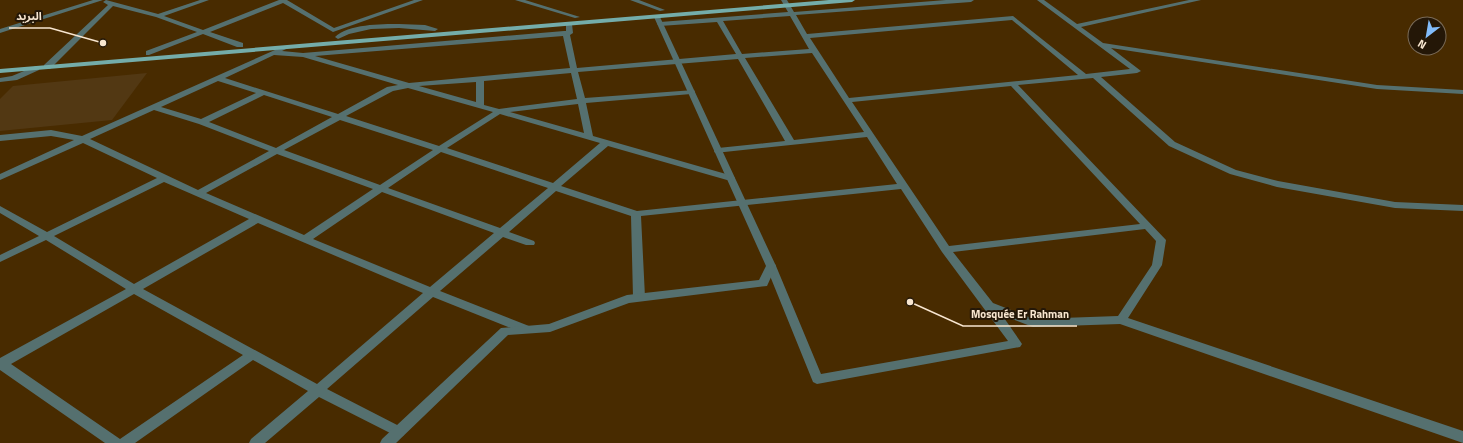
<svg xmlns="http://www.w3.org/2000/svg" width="1463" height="443" viewBox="0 0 1463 443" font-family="'Titillium Web','Noto Sans Arabic',sans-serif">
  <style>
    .built { fill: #523813 }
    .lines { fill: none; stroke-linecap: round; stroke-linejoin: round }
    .minor { fill: #55706f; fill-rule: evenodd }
    .tertiary { fill: #55706f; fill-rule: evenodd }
    .primary { fill: #74adaa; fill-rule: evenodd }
    .leader { fill: none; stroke: #f8e6d0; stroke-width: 1.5 }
    .callout-dot { fill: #f8e6d0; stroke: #241707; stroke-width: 1.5 }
    .callout-label { font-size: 11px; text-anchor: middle; font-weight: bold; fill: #f8e6d0; stroke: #241707; stroke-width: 4; stroke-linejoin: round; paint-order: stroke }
  </style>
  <rect width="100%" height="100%" fill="#482b00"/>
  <path class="built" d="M 147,73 L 112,120 L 0,131 L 0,99 L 13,86 Z"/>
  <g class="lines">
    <path class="minor" d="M 93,0 L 103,0 L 0,33 L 0,29 Z
      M 106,0 L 158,14 L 200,0 L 209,0 L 164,16 L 203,30 L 279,0 L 287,0 L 334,28 L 414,0 L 423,0 L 333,32 L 283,3 L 210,32 L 243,43 L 243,47 L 237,47 L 203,34 L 149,55 L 146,55 L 146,51 L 197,32 L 156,17 L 113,6 L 50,69 L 44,69 L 44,65 L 108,5 L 103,2 Z
      M 515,0 L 525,0 L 580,17 L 575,18 Z
      M 630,0 L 639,0 L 665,10 L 660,11 Z
      M 781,0 L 787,0 L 794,12 L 946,0 L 974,0 L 971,2 L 796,15 L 807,34 L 1013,16 L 1086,74 L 1130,69 L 1037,0 L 1044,0 L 1077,24 L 1189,0 L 1201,0 L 1081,27 L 1103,43 L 1377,85 L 1463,90 L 1463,94 L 1377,89 L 1111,48 L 1141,71 L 1137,73 L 1101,77 L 1175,142 L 1236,170 L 1278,181 L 1395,202 L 1463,205 L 1463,211 L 1395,208 L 1277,187 L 1230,174 L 1169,146 L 1093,78 L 1018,85 L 1166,240 L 1162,265 L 1128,318 L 1463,431 L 1463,443 L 1120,324 L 1033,327 L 1002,315 L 1020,341 L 1022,344 L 1020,347 L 817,384 L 813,382 L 766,266 L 767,264 L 775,264 L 776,266 L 821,374 L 1008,341 L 942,252 L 901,189 L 641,216 L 645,297 L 643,300 L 635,300 L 633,297 L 631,216 L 556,191 L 509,232 L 534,241 L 535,243 L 534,245 L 526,245 L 503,237 L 440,291 L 529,326 L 531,329 L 529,332 L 521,332 L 433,297 L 327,389 L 403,428 L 405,432 L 403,436 L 398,437 L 319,397 L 265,443 L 249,443 L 251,439 L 308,391 L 253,360 L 135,443 L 105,443 L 0,370 L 0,358 L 126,289 L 46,240 L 0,262 L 0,255 L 39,236 L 0,213 L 0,206 L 47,232 L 157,178 L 83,143 L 0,180 L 0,174 L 74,140 L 51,136 L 0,141 L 0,135 L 51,130 L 82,136 L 284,46 L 288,48 L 282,51 L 303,53 L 564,31 L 566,31 L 566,24 L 569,22 L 572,24 L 573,33 L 570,35 L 577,68 L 736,54 L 717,22 L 660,26 L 657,24 L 660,22 L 788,12 ZM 790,16 L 809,49 L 742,54 L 723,21 ZM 1012,20 L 1078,75 L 849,98 L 810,38 ZM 563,36 L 570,68 L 409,83 L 315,56 ZM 812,53 L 864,132 L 794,140 L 745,58 ZM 274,55 L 303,57 L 398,85 L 387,87 L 338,114 L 225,78 ZM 738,59 L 785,141 L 718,148 L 715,149 L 714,151 L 715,153 L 867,137 L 897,184 L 637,211 L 561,186 L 608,146 L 727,180 L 733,180 L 735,178 L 733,176 L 593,136 L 586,103 L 691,94 L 695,92 L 694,90 L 585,98 L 578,72 ZM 571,73 L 577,99 L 499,109 L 484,105 L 484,81 ZM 218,81 L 256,93 L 201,119 L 161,107 ZM 476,82 L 476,102 L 419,86 ZM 1011,86 L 1140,224 L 949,246 L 852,102 ZM 408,88 L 493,112 L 439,146 L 346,116 L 393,91 ZM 264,95 L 332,117 L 276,148 L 209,122 ZM 578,104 L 584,133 L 510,112 ZM 154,110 L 199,124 L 269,151 L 198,190 L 90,139 ZM 500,114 L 600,143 L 553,183 L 447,148 ZM 340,120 L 433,150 L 380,185 L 284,150 ZM 441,152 L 548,188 L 500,228 L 388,188 ZM 277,154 L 373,189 L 304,235 L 206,193 ZM 164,182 L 249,219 L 134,284 L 54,236 ZM 382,192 L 494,233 L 430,287 L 313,239 ZM 258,223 L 423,293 L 317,384 L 143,289 ZM 1145,229 L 1156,241 L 1152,265 L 1118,316 L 1034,319 L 993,303 L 953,252 ZM 134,294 L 243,355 L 120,439 L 11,364 Z
      M 399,24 L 425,25 L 438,29 L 435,31 L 399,28 L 371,29 L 349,34 L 338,39 L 335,37 C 348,24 381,24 399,24 Z
      M 36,66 L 39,66 L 39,70 L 17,80 L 0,82 L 0,78 L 12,76 Z"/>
    <path class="tertiary" d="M 655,16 L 660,17 L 776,266 L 767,286 L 629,303 L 550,332 L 508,335 L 396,443 L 380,443 L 382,439 L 501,328 L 549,324 L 627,295 L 759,280 L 766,266 L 654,17 Z"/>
    <path class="primary" d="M 829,0 L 855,0 L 852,2 L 0,73 L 0,69 Z"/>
  </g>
  <path class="leader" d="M103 43L50 28H9M910 302L963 326H1077"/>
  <g class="callout-dot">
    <circle cx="103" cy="43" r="4"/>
    <circle cx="910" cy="302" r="4"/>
  </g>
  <g class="callout-label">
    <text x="29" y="20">البريد</text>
    <text x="1020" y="318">Mosquée Er Rahman</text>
  </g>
  <g transform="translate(1427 36) rotate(211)"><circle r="19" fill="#241707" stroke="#796a57"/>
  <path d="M0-3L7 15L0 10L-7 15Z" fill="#82bcfa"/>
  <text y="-6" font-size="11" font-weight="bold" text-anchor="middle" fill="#f8e6d0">N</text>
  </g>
</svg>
